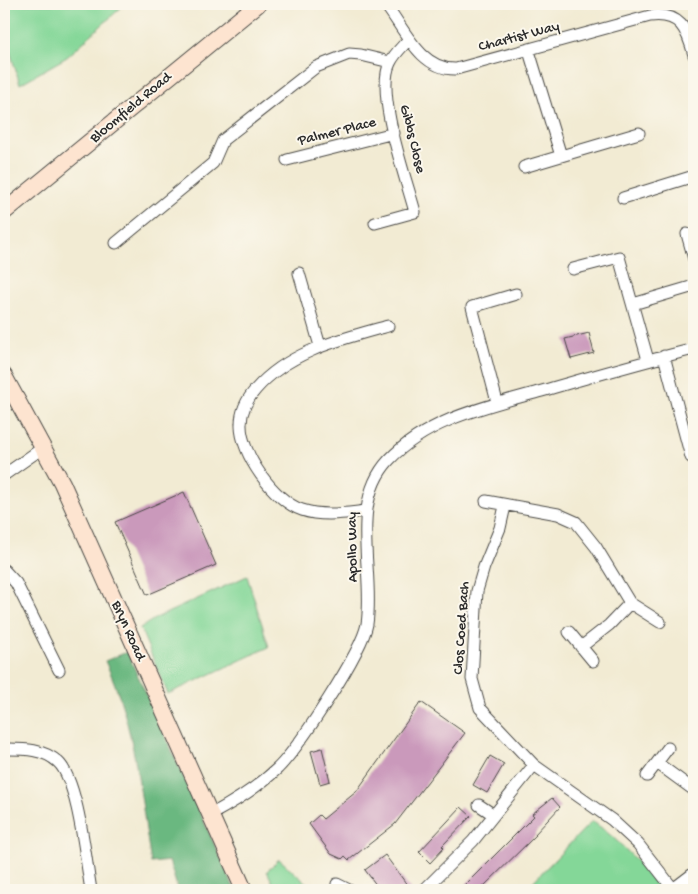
<svg xmlns="http://www.w3.org/2000/svg" width="698" height="894" viewBox="0 0 698 894" font-family="'Gochi Hand',sans-serif">
  <style>
    .green { fill: #84d798; stroke: #588162 }
    .forest { fill: #6bb880; stroke: #4b7256 }
    .building { fill: #ca99bb }
    .lines { fill: none; stroke-linecap: round; stroke-linejoin: round }
    .street-casing { stroke: #494844; stroke-width: 13 }
    .secondary-casing { stroke: #494844; stroke-width: 18 }
    .street { stroke: #fff; stroke-width: 11 }
    .secondary { stroke: #fde4d0; stroke-width: 16 }
    .labels { text-anchor: middle; dominant-baseline: central; stroke-width: 4; stroke-linejoin: round; paint-order: stroke }
    .street-label { font-size: 15px; fill: #2b2b2b; stroke: #fbf7ec }
  </style>
  <rect width="100%" height="100%" fill="#fbf7ec"/>
  <filter id="ink" filterUnits="userSpaceOnUse"><feTurbulence type="fractalNoise" baseFrequency=".02" numOctaves="2"/><feDisplacementMap in="SourceGraphic" scale="10" xChannelSelector="R" yChannelSelector="G"/><feConvolveMatrix kernelMatrix="1 2 1 2 8 2 1 2 1" color-interpolation-filters="sRGB"/></filter>
  <filter id="wash" filterUnits="userSpaceOnUse"><feTurbulence type="fractalNoise" baseFrequency=".0096" numOctaves="4" result="noise"/><feDisplacementMap in="SourceGraphic" scale="20" xChannelSelector="R" yChannelSelector="G"/><feGaussianBlur stdDeviation="1.12" result="paint"/><feColorMatrix in="noise" values="0 0 0 0 0 0 0 0 0 0 0 0 0 0 0 0 0 1.4 0 .05"/><feComposite in="paint" operator="in"/></filter>
  <g filter="url(#wash)">
    <rect width="100%" height="100%" fill="#f2ebd3"/>
    <path class="green" d="M 4,4 L 125,4 L 67,57 L 20,84 L 4,32 Z
      M 247,576 L 269,647 L 168,694 L 140,628 L 156,618 Z
      M 592,821 C 620,840 640,864 661,890 L 525,890 Z
      M 279,859 L 312,888 L 311,890 L 276,890 L 267,871 Z"/>
    <path class="forest" d="M 127,652 L 235,890 L 178,890 L 169,861 L 151,863 C 140,795 135,724 105,661 Z"/>
    <g id="blocks">
      <path class="building" d="M 589,333 L 594,353 L 571,359 L 565,339 Z
        M 184,492 L 216,565 L 147,595 L 115,522 Z
        M 421,702 L 465,733 L 395,824 L 349,860 L 345,856 L 342,859 L 331,854 L 309,824 L 319,815 L 323,819 L 356,792 Z
        M 322,748 L 330,781 L 320,784 L 311,751 Z
        M 490,756 L 504,764 L 487,793 L 473,785 Z
        M 552,798 L 560,807 L 535,834 L 536,835 L 480,890 L 460,890 L 534,816 L 532,814 Z
        M 461,807 L 471,816 L 442,846 L 444,848 L 430,863 L 419,852 Z
        M 385,855 L 411,890 L 380,890 L 365,870 Z"/>
    </g>
  </g>
  <g filter="url(#ink)">
    <use href="#blocks" fill-opacity="0" stroke="#494844" stroke-width="1"/>
    <g class="lines">
      <defs>
        <path id="street" d="M 385,4 C 404,28 420,70 456,69 L 650,16 C 680,12 687,29 694,55
          M 529,51 L 561,156 L 639,133
          M 287,160 L 394,133
          M 524,167 L 561,156
          M 623,198 L 694,176
          M 375,223 L 415,212 C 406,178 375,93 390,63 C 394,54 403,46 409,39
          M 687,234 L 694,259
          M 116,243 L 213,163 L 223,140 L 316,67 L 349,54 L 361,55 L 390,62
          M 573,269 L 619,257 L 648,360
          M 299,273 L 320,346
          M 633,304 L 694,286
          M 664,356 L 691,457
          M 497,402 L 472,307 L 516,294
          M 4,475 L 44,447
          M 486,501 L 558,514 L 576,522 L 596,547 L 630,603 L 660,622
          M 505,506 L 500,528 L 484,567 L 477,591 L 472,679 L 480,708 L 534,765 L 612,820 L 638,844 L 674,890
          M 366,511 C 346,513 322,517 302,510 C 274,501 240,453 241,424 C 241,411 248,398 256,389 C 289,351 342,339 388,326
          M 4,570 L 16,583 L 59,670
          M 569,632 L 593,661
          M 581,647 L 609,625 L 630,603
          M 4,749 C 22,749 43,748 58,762 C 78,780 86,862 91,890
          M 657,763 L 694,790
          M 647,776 L 668,748
          M 479,805 L 494,815
          M 210,815 C 234,802 258,787 278,768 C 299,747 362,652 367,624 C 375,571 348,504 389,460 C 428,419 485,407 538,392 C 590,377 641,362 694,349
          M 337,884 L 349,890
          M 673,889 L 694,873
          M 424,890 L 473,841 L 534,765"/>
        <path id="secondary" d="M 4,212 L 258,4
          M 4,376 L 62,483 L 244,890"/>
      </defs>
      <use href="#street" class="street-casing"/>
      <use href="#secondary" class="secondary-casing"/>
      <use href="#street" class="street"/>
      <use href="#secondary" class="secondary"/>
    </g>
  </g>
  <g class="labels">
    <g class="street-label">
      <text transform="translate(519 37) rotate(-15)">Chartist Way</text>
      <text transform="translate(131 108) rotate(-40)">Bloomfield Road</text>
      <text transform="translate(337 132) rotate(-14)">Palmer Place</text>
      <text transform="translate(412 139) rotate(76)">Gibbs Close</text>
      <text transform="translate(353 547) rotate(-91)">Apollo Way</text>
      <text transform="translate(462 628) rotate(-86)">Clos Coed Bach</text>
      <text transform="translate(128 631) rotate(66)">Bryn Road</text>
    </g>
  </g>
  <rect width="698" height="894" fill="none" stroke="#fbf7ec" stroke-width="20"/>
</svg>
